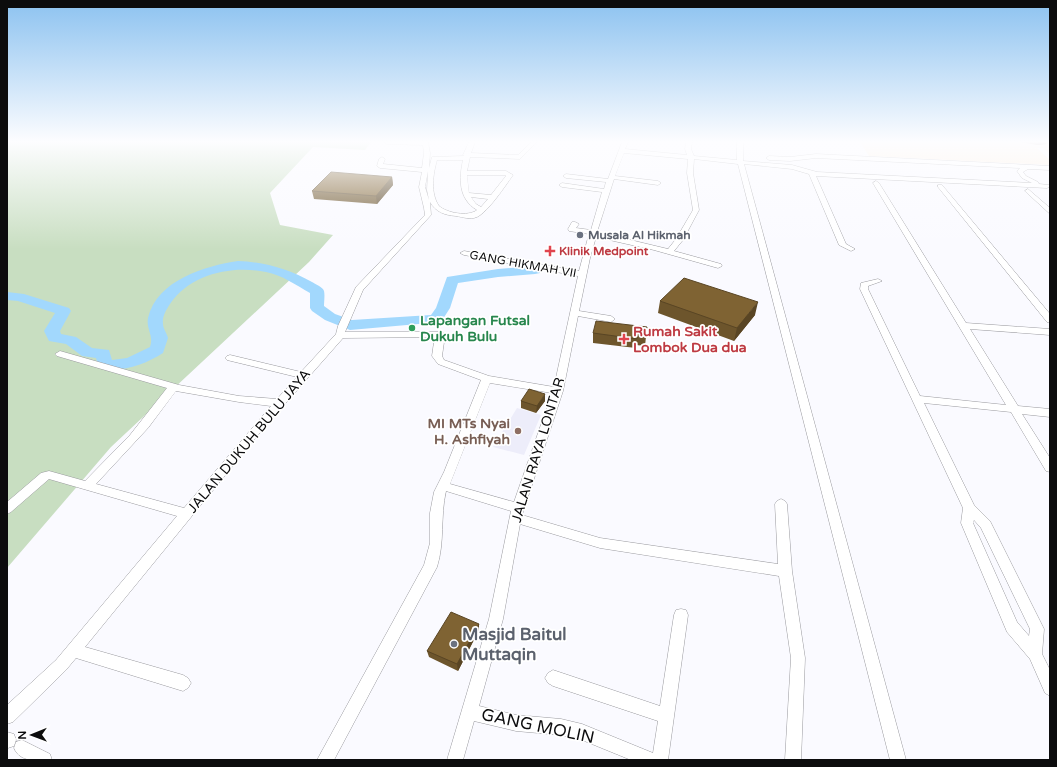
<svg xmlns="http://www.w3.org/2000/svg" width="1057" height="767" viewBox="0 0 1057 767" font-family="'Varela Round',sans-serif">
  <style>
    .commercial { fill: #feeedb }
    .built { fill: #ededfa }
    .green { fill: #c8dec1 }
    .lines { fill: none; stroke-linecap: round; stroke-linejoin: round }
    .river { fill: #a2d8fd; fill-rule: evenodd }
    .minor-casing { stroke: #9a9a9f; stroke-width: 1 }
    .minor { fill: #fff; fill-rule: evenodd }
    .wall { fill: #6d552c }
    .shaded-wall { fill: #594524 }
    .building { fill: #7f6333; stroke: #594524 }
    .worship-dot { fill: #6b7280; stroke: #fff; stroke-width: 1.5 }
    .health-dot { fill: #e0444e; stroke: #fff; stroke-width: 1.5 }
    .leisure-dot { fill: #2e9e5b; stroke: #fff; stroke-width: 1.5 }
    .education-dot { fill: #8d6e63; stroke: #fff; stroke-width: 1.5 }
    .labels { text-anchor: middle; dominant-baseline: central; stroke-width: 3.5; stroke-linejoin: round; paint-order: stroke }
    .far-worship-label { font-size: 12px; font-weight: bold; fill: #5b616d; stroke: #fff; text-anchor: start }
    .far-health-label { font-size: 12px; font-weight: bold; fill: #be3a42; stroke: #fff; text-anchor: start }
    .far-street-label { font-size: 12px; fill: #0c0c0d; stroke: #fff }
    .leisure-label { font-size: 14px; font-weight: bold; fill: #27864d; stroke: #fff; text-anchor: start }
    .health-label { font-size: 14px; font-weight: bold; fill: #be3a42; stroke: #fff; text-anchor: start }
    .education-label { font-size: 14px; font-weight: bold; fill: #785e54; stroke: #fff; text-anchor: end }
    .street-label { font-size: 14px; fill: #0c0c0d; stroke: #fff }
    .near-worship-label { font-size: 17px; font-weight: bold; fill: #5b616d; stroke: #fff; text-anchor: start }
    .near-street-label { font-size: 17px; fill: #0c0c0d; stroke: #fff }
  </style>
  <rect width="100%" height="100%" fill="#fafaff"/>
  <path class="commercial" d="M 860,142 L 1050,142 L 1050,154 L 1043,148 L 1037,148 L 1050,160 L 1050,165 L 869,156 Z"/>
  <path class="built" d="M 517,408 L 541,415 L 524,455 L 493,447 Z"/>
  <path class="green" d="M 7,142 L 371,142 L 365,150 L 313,147 L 270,193 L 280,225 L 333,235 L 309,262 L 111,447 L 7,568 Z"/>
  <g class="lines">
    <path class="river" d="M 238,261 C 265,262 288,269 312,282 C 315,284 323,287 324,291 C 325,295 324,302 324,306 L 335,314 L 352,320 L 431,315 L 436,308 L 447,277 L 498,269 L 535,266 L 540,267 L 542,270 L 540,273 L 535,274 L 498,277 L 458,283 L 450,308 L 441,322 L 350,330 L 325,320 L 312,311 L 310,308 L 310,293 C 296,285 282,275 266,272 C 232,265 190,274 170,304 C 166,310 162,317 163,324 C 163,329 167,333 168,338 L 163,353 C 144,365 122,373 99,368 L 96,358 L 82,356 L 66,344 L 49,341 L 44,331 L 55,313 L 18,301 L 7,300 L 7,292 L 24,294 L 69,308 L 71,311 L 60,331 L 61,334 L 76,337 L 92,348 L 109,350 L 112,360 L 127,358 L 150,347 C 154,335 146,330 148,318 C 157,280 205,266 238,261 Z"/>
    <defs>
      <path id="minor" d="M 384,142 L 428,142 L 430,153 L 429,168 L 432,157 L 464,156 L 463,155 L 469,142 L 475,142 L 471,153 L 518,155 L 531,142 L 537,142 L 520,159 L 470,157 L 467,171 L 506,171 L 513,175 C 506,185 488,212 477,217 C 470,220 463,217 456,216 C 444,215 436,212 430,202 L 431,215 L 363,290 L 345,332 L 443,332 L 447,337 L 444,342 L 442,356 L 444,360 L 489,376 L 554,387 L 578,276 L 464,255 L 460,253 L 464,251 L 579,271 L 589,234 L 569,231 L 568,229 L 572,222 L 575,222 L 579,224 L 576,228 L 591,230 L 602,192 L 562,187 L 559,185 L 562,183 L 604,189 L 606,182 L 566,178 L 563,176 L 566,174 L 608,179 L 622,142 L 628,142 L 625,149 L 687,155 L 685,149 L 686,142 L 692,142 L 691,149 L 694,156 L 737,160 L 737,142 L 743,142 L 743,161 L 792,165 L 817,172 L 1032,183 L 1022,178 L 1017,171 L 1020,168 L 816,158 L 790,161 L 769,160 L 766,158 L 769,156 L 790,157 L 816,154 L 1050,166 L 1050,170 L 1028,169 L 1023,172 L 1026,176 L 1038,182 L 1039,184 L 1049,185 L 1049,187 L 1047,188 L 816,176 L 846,244 L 855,249 L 851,251 L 839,245 L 809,174 L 792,169 L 744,164 L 906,760 L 890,760 L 738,164 L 694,159 L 693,173 L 699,210 L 683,240 L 674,251 L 721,264 L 722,266 L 718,268 L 654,250 L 596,237 L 590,258 L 579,311 L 611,316 L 615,319 L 611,322 L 578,316 L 563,391 L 522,515 L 600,538 L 778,564 L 775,504 L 777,501 L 781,499 L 785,501 L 787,504 L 792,571 L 805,658 L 801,760 L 785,760 L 791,658 L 779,576 L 600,548 L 520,524 L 503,619 L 479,706 L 516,715 L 561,719 L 582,724 L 653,753 L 658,721 L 553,686 L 548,683 L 545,678 L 548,673 L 553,670 L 660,706 L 674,615 L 676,610 L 681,609 L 686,610 L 688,615 L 668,760 L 631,760 L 582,740 L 561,735 L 516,731 L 474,721 L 463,760 L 447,760 L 489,619 L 511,511 L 446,491 C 440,517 445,542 437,567 L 334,760 L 317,760 L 424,565 L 430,543 L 430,513 L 434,492 L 444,472 L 481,380 L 438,364 L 432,356 L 434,342 L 437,337 L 343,338 L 263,429 L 85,647 L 183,675 L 188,678 L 191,683 L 188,688 L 183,691 L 76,658 L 66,670 L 13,722 L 7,724 L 7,705 L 56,660 L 177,516 L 49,479 L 11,512 L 7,514 L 7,502 L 41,473 L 49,471 L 85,481 L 130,435 L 167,388 L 57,356 L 55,354 L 60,351 L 179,385 L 239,396 L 277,399 L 297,377 L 227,360 L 225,358 L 227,356 L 230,355 L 301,372 L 336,334 L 338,326 L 356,287 L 425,215 L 424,208 L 419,187 L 422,172 L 380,168 L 377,166 L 379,159 L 382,157 L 385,159 L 383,164 L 422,168 L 424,153 L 423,145 L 387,144 ZM 624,153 L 688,159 L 687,173 L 693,210 L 676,239 L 668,249 L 597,232 L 614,179 L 658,185 L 661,183 L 658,181 L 615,176 ZM 437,160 L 463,160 C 459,178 458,199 477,210 C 468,217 447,213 439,206 C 430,193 433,174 437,160 ZM 428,171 L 427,190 L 429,200 L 425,187 ZM 467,175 L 505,175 L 506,176 L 491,195 L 469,193 ZM 471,197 L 488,199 L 481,207 L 476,204 ZM 490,383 L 552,393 L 514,502 L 450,484 ZM 176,391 L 239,402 L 271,406 L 184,508 L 96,484 L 148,428 Z
        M 876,181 L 879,183 L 966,323 L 1050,329 L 1050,335 L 970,329 L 1018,406 L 1050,409 L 1050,417 L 1022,414 L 1050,458 L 1050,472 L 1046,471 L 1011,412 L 924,403 L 974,505 L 990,521 L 1044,629 L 1042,654 L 1050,670 L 1050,696 L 1045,693 L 1030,659 L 1007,632 L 961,523 L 963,508 L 860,289 L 861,283 L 878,279 L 882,281 L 868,286 L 868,289 L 920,396 L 1006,405 L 873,183 ZM 974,520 L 981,528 L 1030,629 L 1029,636 L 1017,622 L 973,523 Z
        M 938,185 L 942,185 L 1050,314 L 1050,323 L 1047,322 L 938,187 Z
        M 1028,189 L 1050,208 L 1050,214 L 1026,192 L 1025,191 Z
        M 7,732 L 14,734 L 16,740 L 14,746 L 8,748 Z
        M 22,740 L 50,754 L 52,760 C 38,760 20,763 14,748 L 16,742 Z"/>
    </defs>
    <use href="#minor" class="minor-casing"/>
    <use href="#minor" class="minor"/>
  </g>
  <path class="wall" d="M 1021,142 L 1047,142 L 1046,144 L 1037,145 Z
    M 392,177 L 393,185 L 377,204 L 314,199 L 312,191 Z
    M 660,301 L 755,315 L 734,341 L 658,313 Z
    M 647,327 L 645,346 L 636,345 L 636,348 L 593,343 L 593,333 Z
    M 521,401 L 545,401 L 536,413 L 521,408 Z
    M 479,624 L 479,630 L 458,671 L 429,657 L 427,651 Z"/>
  <path class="shaded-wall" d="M 1039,142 L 1047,142 L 1046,144 L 1037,145 Z
    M 392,177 L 393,185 L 377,204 L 376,196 Z
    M 758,302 L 755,315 L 734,341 L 737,328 Z
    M 545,394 L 545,401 L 536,413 L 537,406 Z
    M 479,624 L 479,630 L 458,671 L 457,664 Z"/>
  <path class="building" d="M 331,172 L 392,177 L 376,196 L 312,191 Z
    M 684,278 L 758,302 L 737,328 L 660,301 Z
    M 596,321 L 647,327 L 646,337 L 637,336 L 637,339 L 593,333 Z
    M 529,389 L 545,394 L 537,406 L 521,401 Z
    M 451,612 L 479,624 L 457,664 L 427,651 Z"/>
  <linearGradient id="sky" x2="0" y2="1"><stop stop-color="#8cc2f0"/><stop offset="0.57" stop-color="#fdfdff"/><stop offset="1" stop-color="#fdfdff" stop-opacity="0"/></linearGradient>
  <rect width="1057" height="249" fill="url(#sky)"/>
  <g class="worship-dot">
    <circle cx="580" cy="235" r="4"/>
    <circle cx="454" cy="644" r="4"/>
  </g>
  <g class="health-dot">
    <path d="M548 245h4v4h4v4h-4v4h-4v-4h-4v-4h4z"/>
    <path d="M622 333h4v4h4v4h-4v4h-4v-4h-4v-4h4z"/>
  </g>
  <circle class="leisure-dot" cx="412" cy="328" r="4"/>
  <circle class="education-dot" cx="518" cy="431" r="4"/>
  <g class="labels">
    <g class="far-worship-label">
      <text x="588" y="235">Musala Al Hikmah</text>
    </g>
    <g class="far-health-label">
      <text x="559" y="251">Klinik Medpoint</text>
    </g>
    <g class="far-street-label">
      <text transform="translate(523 264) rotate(10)">GANG HIKMAH VII</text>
    </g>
    <g class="leisure-label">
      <text x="420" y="320">Lapangan Futsal<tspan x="420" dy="16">Dukuh Bulu</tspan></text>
    </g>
    <g class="health-label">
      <text x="633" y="331">Rumah Sakit<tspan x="633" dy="16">Lombok Dua dua</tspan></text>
    </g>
    <g class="education-label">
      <text x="510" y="423">MI MTs Nyai<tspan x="510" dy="16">H. Ashfiyah</tspan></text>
    </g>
    <g class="street-label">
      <text transform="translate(249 441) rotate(-50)">JALAN DUKUH BULU JAYA</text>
      <text transform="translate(538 450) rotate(-73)">JALAN RAYA LONTAR</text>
    </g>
    <g class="near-worship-label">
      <text x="462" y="634">Masjid Baitul<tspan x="462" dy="20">Muttaqin</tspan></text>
    </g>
    <g class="near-street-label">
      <text transform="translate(538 726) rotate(12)">GANG MOLIN</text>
    </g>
  </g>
  <rect width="1057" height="767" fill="none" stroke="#0c0c0d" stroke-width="16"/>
  <g transform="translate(32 735) rotate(269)" stroke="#ffffff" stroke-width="3" paint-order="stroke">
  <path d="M0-3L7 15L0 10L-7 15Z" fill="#0c0c0d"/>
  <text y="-6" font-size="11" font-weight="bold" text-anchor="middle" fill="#0c0c0d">N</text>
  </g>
</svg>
